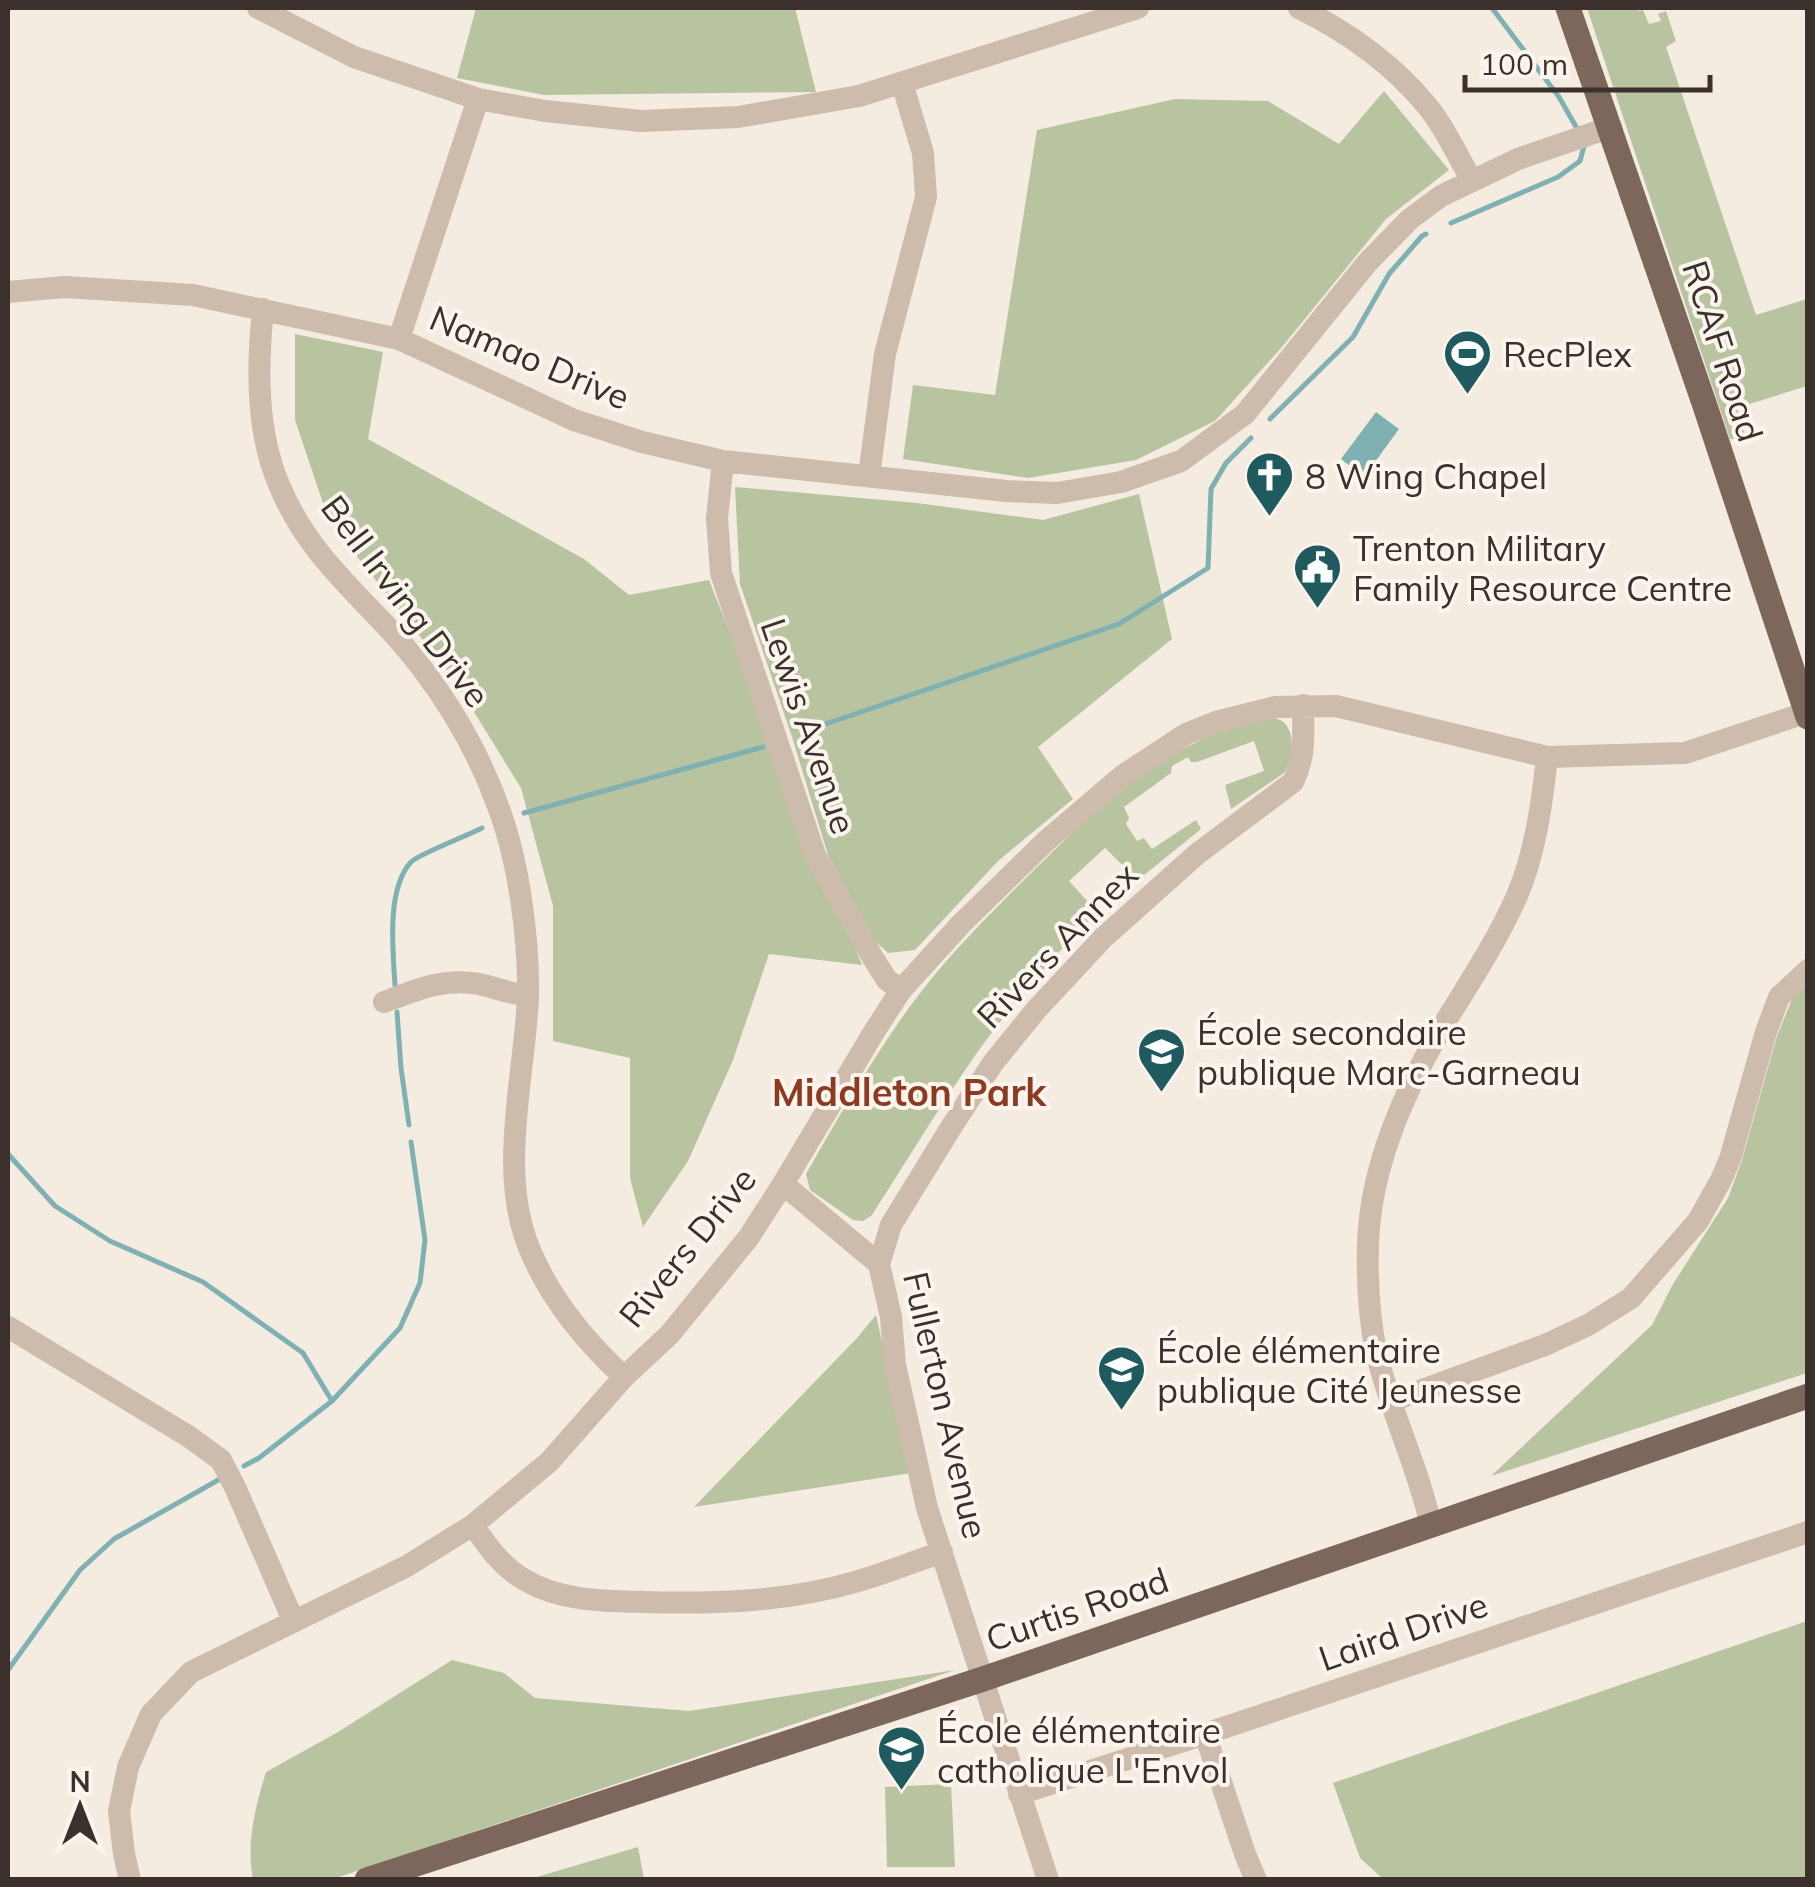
<svg xmlns="http://www.w3.org/2000/svg" width="1815" height="1887" viewBox="0 0 1815 1887" font-family="Mulish,sans-serif">
  <style>
    .green { fill: #b8c4a0 }
    .water { fill: #7fb0b2 }
    .lines { fill: none; stroke-linecap: round; stroke-linejoin: round }
    .stream { stroke: #7fb0b2; stroke-width: 5 }
    .minor { stroke: #cdbbac; stroke-width: 22 }
    .major { stroke: #7d675c; stroke-width: 25 }
    .labels { text-anchor: middle; dominant-baseline: central; stroke-width: 8; stroke-linejoin: round; paint-order: stroke }
    .street-label { font-size: 35px; fill: #3b302b; stroke: #fbf5ee }
    .poi-label { font-size: 35px; fill: #3b302b; stroke: #fbf5ee; text-anchor: start }
    .neighbourhood-label { font-size: 38px; font-weight: bold; fill: #8c3b22; stroke: #fbf5ee }
  </style>
  <rect width="100%" height="100%" fill="#f4ebe1"/>
  <path class="green" d="M 476,8 L 795,8 L 816,92 L 544,95 L 457,78 Z
    M 1587,8 L 1636,8 L 1638,11 L 1643,10 L 1649,24 L 1661,21 L 1658,14 L 1666,11 L 1676,41 L 1666,47 L 1756,315 L 1807,299 L 1807,386 L 1737,408 L 1747,440 L 1730,439 Z
    M 1384,91 L 1449,170 L 1386,219 L 1282,347 L 1215,421 L 1136,460 L 1028,478 L 903,459 L 913,385 L 995,395 L 1037,130 L 1175,99 L 1268,101 L 1339,144 Z
    M 295,334 L 383,352 L 368,439 L 584,559 L 629,595 L 709,580 L 862,965 L 769,954 L 733,1060 L 688,1161 L 643,1227 L 630,1178 L 630,1058 L 553,1041 L 553,906 L 521,788 L 453,678 L 329,521 L 295,420 Z
    M 735,487 L 917,503 L 1043,520 L 1139,494 L 1172,639 L 1038,747 L 1073,799 L 998,861 L 915,950 L 888,953 L 873,939 L 828,855 L 792,737 L 740,584 Z
    M 1272,717 C 1277,719 1283,720 1286,725 C 1296,737 1292,762 1284,773 L 1231,809 L 1225,785 L 1264,771 L 1254,741 L 1197,762 L 1191,762 L 1188,757 L 1172,766 L 1171,773 L 1124,807 L 1129,818 L 1126,824 L 1137,841 L 1144,838 L 1152,849 L 1196,820 L 1201,829 L 1138,880 L 1105,848 L 1069,881 L 1097,912 C 1048,962 1002,1015 963,1073 C 932,1119 902,1168 872,1215 L 863,1221 L 853,1220 L 810,1190 L 806,1174 C 842,1111 879,1046 924,988 C 957,946 995,909 1033,871 C 1090,815 1150,756 1228,729 C 1242,724 1257,721 1272,717 Z
    M 1807,985 L 1807,1373 L 1491,1476 L 1652,1325 L 1673,1284 L 1728,1198 L 1741,1163 L 1777,1036 L 1792,999 Z
    M 876,1315 L 911,1473 L 694,1507 L 857,1338 Z
    M 1807,1621 L 1807,1879 L 1383,1879 L 1360,1858 L 1333,1783 Z
    M 452,1660 L 504,1673 L 535,1698 L 689,1711 L 955,1670 L 333,1879 L 253,1880 C 246,1842 255,1808 266,1772 L 338,1732 Z
    M 951,1784 L 955,1867 L 887,1867 L 885,1787 Z
    M 638,1847 L 644,1879 L 530,1879 Z"/>
  <path class="water" d="M 1376,412 L 1399,429 L 1364,477 L 1341,459 Z"/>
  <g class="lines">
    <path class="stream" d="M 1492,8 L 1559,97 L 1579,132
      M 1451,223 L 1558,177 L 1580,161 L 1584,146
      M 1270,419 L 1353,337 L 1389,274 L 1422,236 L 1426,234
      M 808,730 L 1119,624 L 1208,568 L 1211,489 L 1226,463 L 1251,438
      M 524,813 L 763,747
      M 395,985 C 393,951 386,889 411,862 C 419,854 469,835 482,828
      M 397,1012 L 401,1068 L 409,1125
      M 8,1154 L 55,1206 L 110,1241 L 203,1282 L 303,1353 L 332,1401
      M 244,1466 L 259,1458 L 332,1401 L 400,1328 L 420,1283 L 425,1240 L 411,1142
      M 8,1670 L 80,1570 L 114,1539 L 220,1479"/>
    <path class="minor" d="M 258,8 L 354,57 L 478,99 L 545,111 L 641,121 L 738,117 L 859,96 L 1138,8
      M 1299,8 C 1348,32 1393,64 1428,107 C 1446,129 1458,157 1472,181
      M 8,292 L 65,287 L 193,295 L 399,339 L 574,420 L 642,442 L 723,461 L 1006,491 L 1057,493 L 1121,482 L 1181,461 L 1245,414 L 1367,263 L 1410,219 L 1441,196 L 1518,159 L 1611,127
      M 263,309 C 257,367 256,433 280,487 C 305,547 347,584 390,630 C 437,681 476,744 499,809 C 519,863 529,939 528,996 C 525,1076 497,1173 530,1250 C 550,1298 586,1342 624,1377
      M 399,339 L 478,99
      M 723,461 L 717,518 L 721,573 L 815,855 L 873,958 L 887,980 L 901,990
      M 869,476 L 885,354 L 926,197 L 923,153 L 902,83
      M 384,1002 C 414,991 440,979 472,983 C 492,985 505,994 528,995
      M 783,1184 L 879,1264 L 891,1317 L 895,1365 L 927,1508 L 1048,1880
      M 879,1264 L 891,1225 L 950,1129 L 993,1063 L 1036,1010 L 1103,938 L 1197,854 L 1293,782 C 1306,756 1303,734 1303,705
      M 8,1327 L 188,1436 L 221,1460 L 235,1487 L 293,1620
      M 1392,1401 L 1545,1345 L 1588,1325 L 1631,1298 L 1698,1221 L 1721,1180 L 1730,1159 L 1766,1032 L 1779,997 L 1808,970
      M 473,1525 C 487,1546 502,1567 525,1580 C 560,1601 604,1601 643,1602 C 715,1604 786,1602 855,1582 C 884,1574 913,1562 942,1552
      M 1431,1526 C 1418,1466 1390,1411 1376,1351 C 1369,1317 1367,1280 1368,1245 C 1370,1162 1409,1080 1452,1011 C 1475,974 1498,938 1516,898 C 1535,855 1542,804 1547,757
      M 1205,1734 L 1245,1854 L 1256,1880
      M 1019,1794 L 1205,1734 L 1808,1532
      M 130,1880 L 124,1854 L 119,1811 L 128,1767 L 151,1714 L 191,1672 L 407,1566 L 473,1525 L 549,1462 L 624,1377 L 670,1334 L 749,1237 L 783,1184 L 874,1032 L 901,990 L 961,924 L 1046,841 L 1122,776 L 1186,734 L 1216,722 L 1275,707 L 1336,706 L 1547,757 L 1685,753 L 1808,712"/>
    <path class="major" d="M 1568,8 L 1705,406 L 1808,717
      M 367,1880 L 983,1679 L 1808,1396"/>
  </g>
  <defs>
    <symbol id="stadium-pin" viewBox="-11 -11 22 30"><path d="M0 17L-7.5 6A9.5 9.5 0 1 1 7.5 6Z" fill="#1f5a5e" stroke="#fbf5ee"/><path d="M0-5a6.5 5 0 1 0 0 10a6.5 5 0 1 0 0-10ZM-3.5-1.8h7v3.6h-7Z" fill="#fff"/></symbol>
    <symbol id="church-pin" viewBox="-11 -11 22 30"><path d="M0 17L-7.5 6A9.5 9.5 0 1 1 7.5 6Z" fill="#1f5a5e" stroke="#fbf5ee"/><path d="M-1.2-6h2.4v3.5h3.3v2.4h-3.3V6h-2.4V-.1h-3.3v-2.4h3.3Z" fill="#fff"/></symbol>
    <symbol id="civic-pin" viewBox="-11 -11 22 30"><path d="M0 17L-7.5 6A9.5 9.5 0 1 1 7.5 6Z" fill="#1f5a5e" stroke="#fbf5ee"/><path d="M-.6-6.5H3V-4.5H.6V-3L4-1V1h2V6H-6V1h2V-1L-.6-3ZM-1.2 2.5V6h2.4V2.5Z" fill="#fff"/></symbol>
    <symbol id="school-pin" viewBox="-11 -11 22 30"><path d="M0 17L-7.5 6A9.5 9.5 0 1 1 7.5 6Z" fill="#1f5a5e" stroke="#fbf5ee"/><path d="M0-5L7-2L0 1L-7-2ZM-4 1L0 2.5L4 1V4Q0 6-4 4Z" fill="#fff"/></symbol>
  </defs>
  <g fill-rule="evenodd">
    <use href="#stadium-pin" x="1440" y="326" width="55" height="75"/>
    <use href="#church-pin" x="1242" y="448" width="55" height="75"/>
    <use href="#civic-pin" x="1290" y="540" width="55" height="75"/>
    <use href="#school-pin" x="1134" y="1024" width="55" height="75"/>
    <use href="#school-pin" x="1094" y="1342" width="55" height="75"/>
    <use href="#school-pin" x="874" y="1722" width="55" height="75"/>
  </g>
  <g class="labels">
    <g class="street-label">
      <text transform="translate(1723 351) rotate(72)">RCAF Road</text>
      <text transform="translate(530 357) rotate(23)">Namao Drive</text>
      <text transform="translate(406 601) rotate(53)">Bell Irving Drive</text>
      <text transform="translate(809 726) rotate(71)">Lewis Avenue</text>
      <text transform="translate(1057 945) rotate(-46)">Rivers Annex</text>
      <text transform="translate(687 1247) rotate(-51)">Rivers Drive</text>
      <text transform="translate(946 1405) rotate(77)">Fullerton Avenue</text>
      <text transform="translate(1077 1609) rotate(-19)">Curtis Road</text>
      <text transform="translate(1403 1631) rotate(-19)">Laird Drive</text>
    </g>
    <g class="poi-label">
      <text x="1503" y="354">RecPlex</text>
      <text x="1305" y="476">8 Wing Chapel</text>
      <text x="1353" y="548">Trenton Military<tspan x="1353" dy="40">Family Resource Centre</tspan></text>
      <text x="1197" y="1032">École secondaire<tspan x="1197" dy="40">publique Marc-Garneau</tspan></text>
      <text x="1157" y="1350">École élémentaire<tspan x="1157" dy="40">publique Cité Jeunesse</tspan></text>
      <text x="937" y="1730">École élémentaire<tspan x="937" dy="40">catholique L'Envol</tspan></text>
    </g>
    <g class="neighbourhood-label">
      <text x="909" y="1092">Middleton Park</text>
    </g>
  </g>
  <rect width="1815" height="1887" fill="none" stroke="#3b302b" stroke-width="20"/>
  <g transform="translate(80 1807)" stroke="#fbf5ee" stroke-width="8" paint-order="stroke">
  <path d="M0-8L18 38L0 25L-18 38Z" fill="#3b302b"/>
  <text y="-15" font-size="28" font-weight="bold" text-anchor="middle" fill="#3b302b">N</text>
  </g>
  <path d="M1465 75v15h245v-15" fill="none" stroke="#3b302b" stroke-width="5"/>
  <text x="1480" y="75" font-size="30" fill="#3b302b" stroke="#fbf5ee" stroke-width="8" paint-order="stroke">100 m</text>
</svg>
